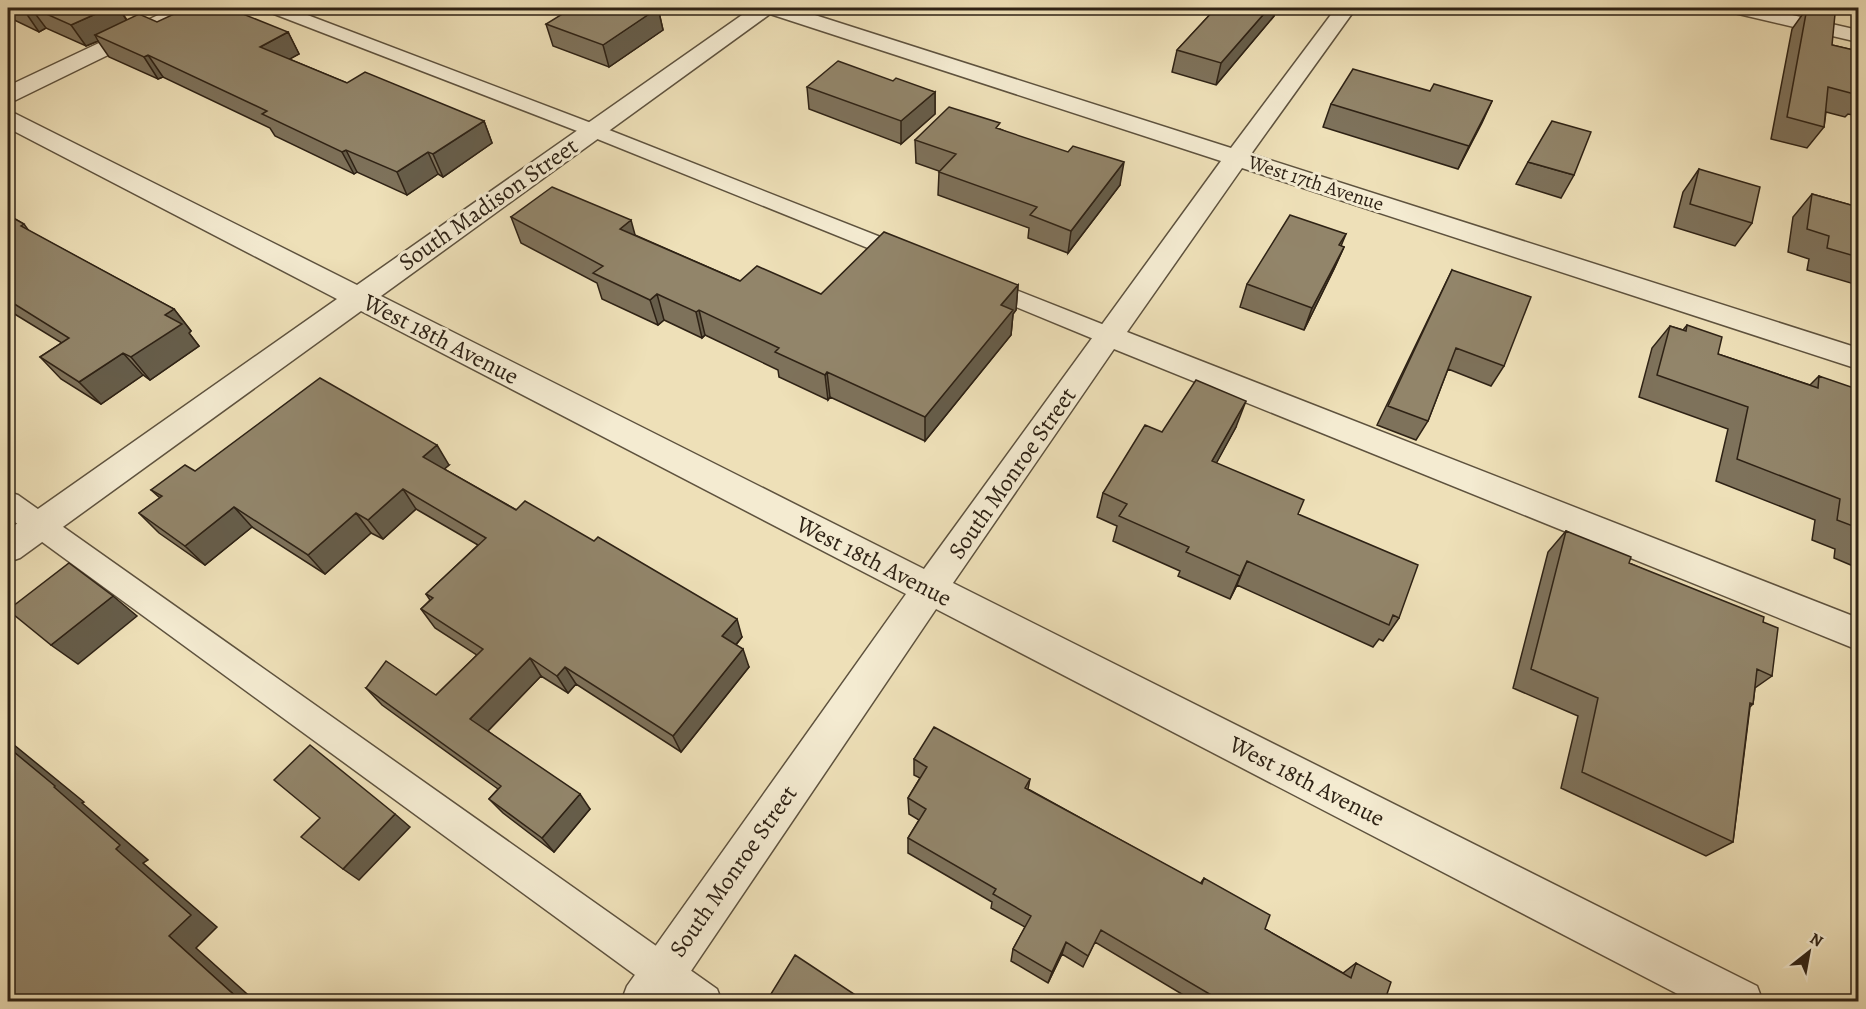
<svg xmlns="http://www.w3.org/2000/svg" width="1866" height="1009" viewBox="0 0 1866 1009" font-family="Alegreya,serif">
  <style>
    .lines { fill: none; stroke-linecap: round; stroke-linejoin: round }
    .service-casing { stroke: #5e523e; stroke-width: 3 }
    .minor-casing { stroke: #5e523e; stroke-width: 3 }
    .service { fill: #f4ebd1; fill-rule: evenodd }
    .minor { fill: #f4ebd1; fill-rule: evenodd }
    .wall { fill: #7e725b; stroke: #2e2215; stroke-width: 1.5 }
    .shaded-wall { fill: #665d4a; stroke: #2e2215; stroke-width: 1.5 }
    .building { fill: #92856a; stroke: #2e2215; stroke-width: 1.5 }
    .labels { text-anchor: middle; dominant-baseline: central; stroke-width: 6; stroke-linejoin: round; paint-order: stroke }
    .far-street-label { font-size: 20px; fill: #2e2215; stroke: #f4ebd1 }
    .street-label { font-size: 24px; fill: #2e2215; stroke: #f4ebd1 }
  </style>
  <rect width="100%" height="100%" fill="#eee0b8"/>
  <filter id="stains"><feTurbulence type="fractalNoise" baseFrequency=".00333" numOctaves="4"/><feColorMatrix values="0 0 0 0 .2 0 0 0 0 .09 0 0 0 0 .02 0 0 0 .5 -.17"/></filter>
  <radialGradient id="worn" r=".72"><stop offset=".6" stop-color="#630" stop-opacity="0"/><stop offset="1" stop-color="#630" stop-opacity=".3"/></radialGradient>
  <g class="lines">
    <defs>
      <path id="service" d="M 267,8 L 289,8 L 599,126 L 916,251 L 919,256 L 916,261 L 908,263 L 900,261 L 585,134 L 269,12 Z
        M 983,277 L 1117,330 L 1121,336 L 1117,342 L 1109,344 L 1101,342 L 975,290 L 972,285 L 975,280 Z
        M 8,492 L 18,495 L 717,989 L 722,1002 L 672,1002 L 8,517 Z"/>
      <path id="minor" d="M 173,8 L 199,8 L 196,12 L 16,100 L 8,102 L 8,86 Z
        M 752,8 L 793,8 L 1231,148 L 1336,8 L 1356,8 L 1251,154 L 1858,348 L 1858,369 L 1242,168 L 1127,332 L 1858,618 L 1858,650 L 1114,349 L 953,583 L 1757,986 L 1763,1002 L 1693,1002 L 936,609 L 670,1002 L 621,1002 L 627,986 L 906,594 L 361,311 L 20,558 L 8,562 L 8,530 L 337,299 L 8,128 L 8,112 L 16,114 L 357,285 ZM 770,14 L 1221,161 L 924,569 L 381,296 Z
        M 1727,8 L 1762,8 L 1858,30 L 1858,42 L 1730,12 Z"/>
    </defs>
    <use href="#service" class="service-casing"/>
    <use href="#minor" class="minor-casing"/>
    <use href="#service" class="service"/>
    <use href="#minor" class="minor"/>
  </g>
  <path class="wall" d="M 8,8 L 119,8 L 127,20 L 288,32 L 299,54 L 289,59 L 347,83 L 484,121 L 492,143 L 443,177 L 438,174 L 407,195 L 357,172 L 354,174 L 275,136 L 270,128 L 163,77 L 158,79 L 109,57 L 98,41 L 86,46 L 46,28 L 39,32 L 8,17 Z
    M 658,8 L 663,30 L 609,67 L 553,46 L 546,24 Z
    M 1216,8 L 1277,8 L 1274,16 L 1216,85 L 1172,72 L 1177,50 Z
    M 1807,8 L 1832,45 L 1858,51 L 1858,116 L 1848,114 L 1845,117 L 1826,112 L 1824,127 L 1807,148 L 1771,139 L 1792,29 Z
    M 893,81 L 935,92 L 935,114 L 901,144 L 809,109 L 807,87 Z
    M 1430,91 L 1492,101 L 1458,169 L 1323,127 L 1331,104 Z
    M 1000,129 L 1120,185 L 1068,253 L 1028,238 L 1029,228 L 938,195 L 939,172 L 939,171 L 916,163 L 915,140 Z
    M 1528,162 L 1574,175 L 1561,198 L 1516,184 Z
    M 1699,169 L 1752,223 L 1735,246 L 1674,227 L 1683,192 Z
    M 1812,194 L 1858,207 L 1858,279 L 1854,284 L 1807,270 L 1809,259 L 1788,252 L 1793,217 Z
    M 8,215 L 24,224 L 29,231 L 174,309 L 191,331 L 189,333 L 199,346 L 150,380 L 143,375 L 101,404 L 61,379 L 40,357 L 62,343 L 8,310 Z
    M 511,217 L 635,235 L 740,281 L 821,294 L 1018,285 L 1016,310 L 1013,314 L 1011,335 L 925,441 L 830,397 L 828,400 L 779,377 L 778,370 L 705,335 L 702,338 L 664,320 L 658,325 L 602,299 L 597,283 L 521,243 Z
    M 1346,234 L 1341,246 L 1344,247 L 1334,269 L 1304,330 L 1240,307 L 1247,284 Z
    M 1452,270 L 1504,366 L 1491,386 L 1448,369 L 1428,421 L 1416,440 L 1377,425 Z
    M 1687,325 L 1718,354 L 1810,385 L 1819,376 L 1853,397 L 1858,398 L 1858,568 L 1834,558 L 1835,549 L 1812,540 L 1815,520 L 1716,481 L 1728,429 L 1639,397 L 1652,348 L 1670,326 L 1683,330 Z
    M 1236,427 L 1216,463 L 1298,514 L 1399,618 L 1383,641 L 1379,639 L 1373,647 L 1237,585 L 1230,599 L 1178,576 L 1180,571 L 1113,541 L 1117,526 L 1097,517 L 1103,493 L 1162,432 Z
    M 449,465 L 444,469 L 742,637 L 736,645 L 749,667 L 681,752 L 576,684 L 568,693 L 541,676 L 488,731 L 590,809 L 554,852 L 503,813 L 489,799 L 498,789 L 382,705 L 366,688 L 436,695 L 477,655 L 435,628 L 421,609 L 430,600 L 426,594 L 478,545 L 416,509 L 383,539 L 371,533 L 325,574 L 252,527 L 205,565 L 159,533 L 139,513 L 160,498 L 151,490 L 195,471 Z
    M 1566,531 L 1629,563 L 1763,622 L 1772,676 L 1755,688 L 1753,704 L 1750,707 L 1733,842 L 1706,856 L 1561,788 L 1578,716 L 1513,688 L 1548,552 Z
    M 914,759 L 1030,779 L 1028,789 L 1200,884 L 1204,878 L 1265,929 L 1343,973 L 1356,963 L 1386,997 L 1394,1002 L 1195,1002 L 1095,942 L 1083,967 L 1062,954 L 1048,983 L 1011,961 L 1013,949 L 1025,927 L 991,908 L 992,902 L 908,853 L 908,838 L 919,820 L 909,814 L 908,798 L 920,778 L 914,775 Z"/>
  <path class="shaded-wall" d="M 29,8 L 31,8 L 46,28 L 39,32 L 24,10 Z
    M 109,8 L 119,8 L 130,26 L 95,35 L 98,41 L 86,46 L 71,25 Z
    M 658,8 L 663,30 L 609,67 L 603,45 Z
    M 1269,8 L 1277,8 L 1274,16 L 1216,85 L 1221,63 Z
    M 288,32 L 299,54 L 272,69 L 260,47 Z
    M 148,55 L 163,77 L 158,79 L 144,57 Z
    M 935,92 L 935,114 L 901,144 L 901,121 Z
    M 1492,101 L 1482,123 L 1458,169 L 1469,146 Z
    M 484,121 L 492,143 L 443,177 L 433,154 Z
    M 346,150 L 357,172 L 354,174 L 342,152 Z
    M 428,152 L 438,174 L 407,195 L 397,172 Z
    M 1124,162 L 1120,185 L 1068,253 L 1071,231 Z
    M 631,220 L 638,246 L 620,229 Z
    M 1344,247 L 1334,269 L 1304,330 L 1312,308 Z
    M 1018,285 L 1016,310 L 1013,314 L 1011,335 L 925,441 L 925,417 L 1001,305 Z
    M 657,294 L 664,320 L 658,325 L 650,300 Z
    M 174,309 L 191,331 L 189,333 L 199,346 L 150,380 L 131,357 L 165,315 Z
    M 699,310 L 705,335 L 702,338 L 696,312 Z
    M 123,353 L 143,375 L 101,404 L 79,382 Z
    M 827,372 L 830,397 L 828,400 L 825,375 Z
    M 1246,401 L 1236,427 L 1204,486 L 1212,461 Z
    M 437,445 L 449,465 L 435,477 L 423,457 Z
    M 403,489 L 416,509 L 383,539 L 368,520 Z
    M 234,507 L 252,527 L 205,565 L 185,546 Z
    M 356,513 L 371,533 L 325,574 L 308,555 Z
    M 1247,561 L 1237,585 L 1230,599 L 1240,576 Z
    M 113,596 L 137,616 L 78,664 L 51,645 Z
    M 737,619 L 742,637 L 728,654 L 722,636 Z
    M 743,649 L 749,667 L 681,752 L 673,736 Z
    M 530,658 L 541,676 L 484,735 L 470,719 Z
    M 565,667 L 576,684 L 568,693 L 557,676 Z
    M 8,740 L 84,802 L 82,803 L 148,860 L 143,863 L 217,927 L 196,948 L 256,1002 L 242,1002 L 169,936 L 116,849 L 8,747 Z
    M 580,794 L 590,809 L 554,852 L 542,838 Z
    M 395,814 L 410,827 L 359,880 L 343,869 Z
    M 1066,942 L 1062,954 L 1048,983 L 1052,972 Z"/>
  <path class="building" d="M 18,8 L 29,8 L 24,10 Z
    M 33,8 L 109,8 L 71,25 Z
    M 187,8 L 228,8 L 288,32 L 260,47 L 347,83 L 365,72 L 484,121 L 433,154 L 428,152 L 397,172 L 346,150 L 342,152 L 262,114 L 267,111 L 148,55 L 144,57 L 95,35 L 139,14 L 157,22 Z
    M 572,8 L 658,8 L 603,45 L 546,24 Z
    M 1216,8 L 1269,8 L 1221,63 L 1177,50 Z
    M 1807,8 L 1835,14 L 1832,45 L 1858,51 L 1858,95 L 1828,87 L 1824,127 L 1787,117 Z
    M 838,61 L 893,81 L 896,78 L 935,92 L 901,121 L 807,87 Z
    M 1353,69 L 1430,91 L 1434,84 L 1492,101 L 1469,146 L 1331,104 Z
    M 949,107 L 1000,123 L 996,128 L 1068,152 L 1073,146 L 1124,162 L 1071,231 L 1030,215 L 1037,207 L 939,172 L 956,154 L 915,140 Z
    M 1552,121 L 1591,132 L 1574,175 L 1528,162 Z
    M 1699,169 L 1760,187 L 1752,223 L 1690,204 Z
    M 552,187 L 631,220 L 620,229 L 740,281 L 757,266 L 821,294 L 884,232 L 1018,285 L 1001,305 L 1013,310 L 925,417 L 827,372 L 825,375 L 775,352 L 779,348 L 699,310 L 696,312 L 657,294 L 650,300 L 593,273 L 603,266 L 511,217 Z
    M 1812,194 L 1858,207 L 1858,257 L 1827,248 L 1829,236 L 1807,229 Z
    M 8,215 L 24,224 L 21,226 L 174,309 L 165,315 L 182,324 L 131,357 L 123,353 L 79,382 L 40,357 L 69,338 L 8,300 Z
    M 1290,215 L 1346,234 L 1339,245 L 1344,247 L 1312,308 L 1247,284 Z
    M 1452,270 L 1531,297 L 1504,366 L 1456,348 L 1428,421 L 1388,406 Z
    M 1687,325 L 1722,337 L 1718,354 L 1818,388 L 1819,376 L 1854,388 L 1853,397 L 1858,398 L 1858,528 L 1837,520 L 1840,499 L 1737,459 L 1748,407 L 1657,375 L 1670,326 L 1686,331 Z
    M 320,378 L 437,445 L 423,457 L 516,510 L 525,501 L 594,541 L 598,537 L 737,619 L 722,636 L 743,649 L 673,736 L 565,667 L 557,676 L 530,658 L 470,719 L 580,794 L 542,838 L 489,799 L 501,786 L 366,688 L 386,661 L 436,695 L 483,649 L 421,609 L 433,598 L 426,594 L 486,538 L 403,489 L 368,520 L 356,513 L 308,555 L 234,507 L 185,546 L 139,513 L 162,496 L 151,490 L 185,465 L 195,471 Z
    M 1196,380 L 1246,401 L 1212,461 L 1304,500 L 1298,514 L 1418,565 L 1399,618 L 1393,615 L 1389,625 L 1247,561 L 1240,576 L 1186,552 L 1189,547 L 1119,516 L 1127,504 L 1103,493 L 1145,425 L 1162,432 Z
    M 1566,531 L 1631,557 L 1629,563 L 1764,617 L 1763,622 L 1778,628 L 1772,676 L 1757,669 L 1753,704 L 1750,703 L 1733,842 L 1582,772 L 1598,698 L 1531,669 Z
    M 69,563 L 113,596 L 51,645 L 8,610 Z
    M 934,727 L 1030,779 L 1025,788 L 1202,884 L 1204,878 L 1270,915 L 1265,929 L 1351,978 L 1356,963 L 1391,982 L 1386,997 L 1394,1002 L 1223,1002 L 1101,930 L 1088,956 L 1066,942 L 1052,972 L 1013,949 L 1031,916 L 993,894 L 996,889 L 908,838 L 926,809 L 908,798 L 927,767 L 914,759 Z
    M 310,745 L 395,814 L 343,869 L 301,837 L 320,818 L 274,780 Z
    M 8,747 L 55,786 L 54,787 L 120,845 L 116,849 L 191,915 L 169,936 L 242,1002 L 8,1002 Z
    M 795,955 L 866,1002 L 766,1002 Z"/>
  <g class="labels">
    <g class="far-street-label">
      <text transform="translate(1316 183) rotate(18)">West 17th Avenue</text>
    </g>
    <g class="street-label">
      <text transform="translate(488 204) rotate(-35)">South Madison Street</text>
      <text transform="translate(441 339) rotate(27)">West 18th Avenue</text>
      <text transform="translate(1012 473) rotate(-55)">South Monroe Street</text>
      <text transform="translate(874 561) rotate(27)">West 18th Avenue</text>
      <text transform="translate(1307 781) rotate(27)">West 18th Avenue</text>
      <text transform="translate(733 871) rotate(-55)">South Monroe Street</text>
    </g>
  </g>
  <rect width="1866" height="1009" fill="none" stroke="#eee0b8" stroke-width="30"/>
  <rect x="9" y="9" width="1848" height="991" fill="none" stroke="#2e2215" stroke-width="3"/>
  <rect x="15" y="15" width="1836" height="979" fill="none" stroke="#2e2215" stroke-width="1.5"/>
  <g transform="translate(1809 952) rotate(31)" stroke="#f4ebd1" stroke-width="4.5" paint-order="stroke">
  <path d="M0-4.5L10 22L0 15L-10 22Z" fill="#2e2215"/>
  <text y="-9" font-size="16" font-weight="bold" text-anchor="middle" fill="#2e2215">N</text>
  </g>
  <rect width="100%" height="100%" filter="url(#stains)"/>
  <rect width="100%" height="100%" fill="url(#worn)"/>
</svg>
